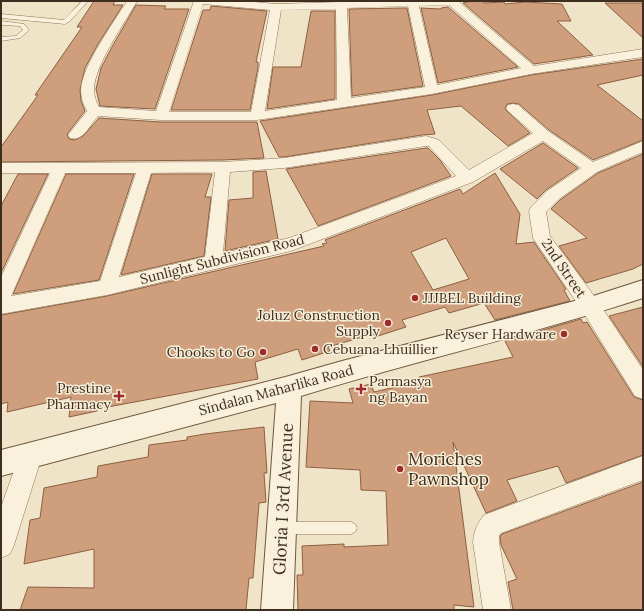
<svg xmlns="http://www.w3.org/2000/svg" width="644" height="611" viewBox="0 0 644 611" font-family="Lora,serif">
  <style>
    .building { fill: #cf9f7d; stroke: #8d5f41; fill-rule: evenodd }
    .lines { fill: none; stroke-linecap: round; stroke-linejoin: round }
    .lane-casing { stroke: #8d765c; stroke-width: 1 }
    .street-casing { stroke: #8d765c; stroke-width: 1 }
    .secondary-casing { stroke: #6f573f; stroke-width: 2 }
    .lane { fill: #faf1dc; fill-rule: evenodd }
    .street { fill: #faf1dc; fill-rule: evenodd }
    .secondary { fill: #faf1dc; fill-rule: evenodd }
    .poi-dot { fill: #9e2a2b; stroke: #f7eed8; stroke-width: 1.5 }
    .labels { text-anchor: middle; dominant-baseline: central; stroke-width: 3; stroke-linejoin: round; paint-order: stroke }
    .street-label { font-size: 14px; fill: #3d2e20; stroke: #f7eed8 }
    .poi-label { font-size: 14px; fill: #3d2e20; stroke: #f7eed8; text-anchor: end }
    .near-poi-label { font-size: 17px; fill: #3d2e20; stroke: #f7eed8; text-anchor: start }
    .near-street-label { font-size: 17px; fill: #3d2e20; stroke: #f7eed8 }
  </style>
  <rect width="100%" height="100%" fill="#f0e4c8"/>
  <path class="building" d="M 94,1 L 115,1 L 113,5 L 123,5 L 98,44 L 85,68 L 80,90 L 81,101 L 85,111 L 67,134 L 69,139 L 75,140 L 83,136 L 99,118 L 161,122 L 257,122 L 264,158 L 223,160 L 1,162 L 1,147 L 38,95 L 35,95 L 82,27 L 77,27 Z
    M 472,1 L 482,1 L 484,3 L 504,2 L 505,4 L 525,2 L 562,4 L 571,21 L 557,21 L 593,55 L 534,64 L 463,3 Z
    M 605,3 L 643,3 L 643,38 Z
    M 136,5 L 166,6 L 164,9 L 189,9 L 155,109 L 100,106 L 96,89 L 101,68 L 113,45 Z
    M 211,6 L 267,11 L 256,62 L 258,62 L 258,67 L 250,110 L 171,110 L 203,10 L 210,10 Z
    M 448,7 L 518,67 L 438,83 L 421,8 L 441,9 L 441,8 Z
    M 403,8 L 407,8 L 423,86 L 352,96 L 349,9 Z
    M 311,11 L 335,11 L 335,99 L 267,109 L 273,67 L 301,67 Z
    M 643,59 L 643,75 L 597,85 L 643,121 L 643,140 L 593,160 L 549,130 L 519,104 L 513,103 L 507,104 L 505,109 L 530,133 L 508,146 L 461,106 L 427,110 L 435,134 L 422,135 L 284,157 L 279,157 L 260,121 L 432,95 L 531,75 Z
    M 543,143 L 578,168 L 546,190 L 537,199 L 500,169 Z
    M 426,148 L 428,148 L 440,160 L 451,176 L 318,226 L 286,169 Z
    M 643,154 L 643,264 L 633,269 L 586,283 L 559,246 L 587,238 L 551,209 L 560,200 L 598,173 Z
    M 266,171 L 278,239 L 225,251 L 229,200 L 253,198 L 253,172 Z
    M 495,173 L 520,214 L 516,244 L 534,242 L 566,289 L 564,290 L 570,301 L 495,320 L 484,303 L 449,313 L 445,307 L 402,320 L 406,327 L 375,337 L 373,334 L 328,347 L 330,351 L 302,360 L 298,349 L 255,362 L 258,379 L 97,409 L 97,411 L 69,417 L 71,397 L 7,412 L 8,402 L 1,404 L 1,315 L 107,296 L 324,246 L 322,244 L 327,243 L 325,240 L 460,189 L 463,194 ZM 446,238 L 469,279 L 433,290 L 411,252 Z
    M 18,174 L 48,174 L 1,273 L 1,206 Z
    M 66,174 L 134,174 L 99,280 L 13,294 Z
    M 152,174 L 212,174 L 205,197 L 211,197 L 204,256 L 121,275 Z
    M 643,307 L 643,367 L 609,316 Z
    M 581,319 L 583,323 L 587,322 L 634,397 L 643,400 L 643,455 L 566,483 L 558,466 L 507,480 L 517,501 L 486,513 L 453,442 L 474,607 L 454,605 L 454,610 L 298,610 L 297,575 L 303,575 L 302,546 L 344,544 L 344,547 L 388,545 L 386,491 L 361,490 L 360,470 L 306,467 L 310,401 L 353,403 L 349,389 L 371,384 L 374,392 L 421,381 L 419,377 L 513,357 L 505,341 Z
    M 264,427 L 267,473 L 264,473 L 266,502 L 259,503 L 253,578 L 249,578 L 246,610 L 20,610 L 28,587 L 94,588 L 94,549 L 24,564 L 30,520 L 40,518 L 44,488 L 97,477 L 98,466 L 148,457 L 149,445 L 187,440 L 187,437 L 205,434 Z
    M 643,482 L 643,610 L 513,610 L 508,582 L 517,579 L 501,545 L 500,536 L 502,534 Z"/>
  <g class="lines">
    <defs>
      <path id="lane" d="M 82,1 L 88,1 L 70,21 L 65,24 L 1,18 L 1,14 L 64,20 Z
        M 1,21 L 24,24 L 29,30 L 20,38 L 1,41 L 1,37 L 16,36 L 23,30 L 20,26 L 1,25 Z
        M 285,522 L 351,522 L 355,524 L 357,528 L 355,532 L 351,534 L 285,534 L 281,532 L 279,528 L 281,524 Z"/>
      <path id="street" d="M 127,1 L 137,1 C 125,23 95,64 94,89 C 94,95 96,102 99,107 L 156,111 L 194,1 L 244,1 L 276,4 L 372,1 L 458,1 L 534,66 L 643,49 L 643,57 L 531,74 L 432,94 L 257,120 L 161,120 L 98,116 C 90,125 83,142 70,138 L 68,135 L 87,111 C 83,104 81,97 81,90 C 82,65 114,23 127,1 ZM 203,4 L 270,10 L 251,112 L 169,112 ZM 449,5 L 521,68 L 437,85 L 419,6 ZM 408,6 L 425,87 L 351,98 L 347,8 ZM 336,9 L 337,100 L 265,111 L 281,10 Z
        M 513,104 L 518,105 L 548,131 L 593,162 L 643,141 L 643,152 L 597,172 L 559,199 L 546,212 L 550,236 L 597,300 L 643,370 L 643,399 L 635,396 L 583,312 L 533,238 L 529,211 L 531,207 L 547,191 L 581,168 L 543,141 L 473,182 L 291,251 L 107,295 L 1,314 L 1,277 L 50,173 L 1,173 L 1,163 L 223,162 L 284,158 L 426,136 L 439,140 L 469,170 L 533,133 L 508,111 L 506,108 L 508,105 ZM 426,146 L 429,146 L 456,176 L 289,238 L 223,253 L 230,172 L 284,168 ZM 215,172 L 205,257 L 119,277 L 151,173 ZM 65,173 L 136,173 L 100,281 L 11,296 Z
        M 30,444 L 38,448 L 42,456 L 14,545 L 10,554 L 1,558 L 1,507 L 22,448 Z
        M 643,456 L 643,480 L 501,533 L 499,536 L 499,542 L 511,610 L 483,610 L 473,542 C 474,531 477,524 484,515 Z"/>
      <path id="secondary" d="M 643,280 L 643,298 C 530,335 414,361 301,396 L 293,610 L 261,610 L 276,403 L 1,476 L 1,450 L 289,376 L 342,361 L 590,297 Z"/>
    </defs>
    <use href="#lane" class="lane-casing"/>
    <use href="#street" class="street-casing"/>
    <use href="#secondary" class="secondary-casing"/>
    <use href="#lane" class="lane"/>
    <use href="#street" class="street"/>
    <use href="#secondary" class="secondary"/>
  </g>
  <g class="poi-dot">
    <circle cx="415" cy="298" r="4"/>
    <circle cx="388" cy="323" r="4"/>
    <circle cx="564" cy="334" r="4"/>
    <circle cx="315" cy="349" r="4"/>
    <circle cx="263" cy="352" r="4"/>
    <path d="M359 383h4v4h4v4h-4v4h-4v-4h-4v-4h4z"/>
    <path d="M117 390h4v4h4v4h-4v4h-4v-4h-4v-4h4z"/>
    <circle cx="400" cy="469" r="4"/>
  </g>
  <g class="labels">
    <g class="street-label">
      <text transform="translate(222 259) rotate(-14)">Sunlight Subdivision Road</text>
      <text transform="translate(564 268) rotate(56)">2nd Street</text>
      <text transform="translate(276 390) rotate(-15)">Sindalan Maharlika Road</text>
    </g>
    <g class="poi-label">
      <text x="423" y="298" text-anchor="start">JJJBEL Building</text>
      <text x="380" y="315">Joluz Construction<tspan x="380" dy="16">Supply</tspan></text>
      <text x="556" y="334">Reyser Hardware</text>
      <text x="323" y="349" text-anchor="start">Cebuana Lhuillier</text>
      <text x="255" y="352">Chooks to Go</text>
      <text x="369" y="381" text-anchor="start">Parmasya<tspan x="369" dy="16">ng Bayan</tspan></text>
      <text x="111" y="388">Prestine<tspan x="111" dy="16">Pharmacy</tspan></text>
    </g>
    <g class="near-poi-label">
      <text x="408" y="459">Moriches<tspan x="408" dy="20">Pawnshop</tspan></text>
    </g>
    <g class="near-street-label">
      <text transform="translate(283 499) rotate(-87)">Gloria I 3rd Avenue</text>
    </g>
  </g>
  <rect width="644" height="611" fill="none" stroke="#3d2e20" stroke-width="4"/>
</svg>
